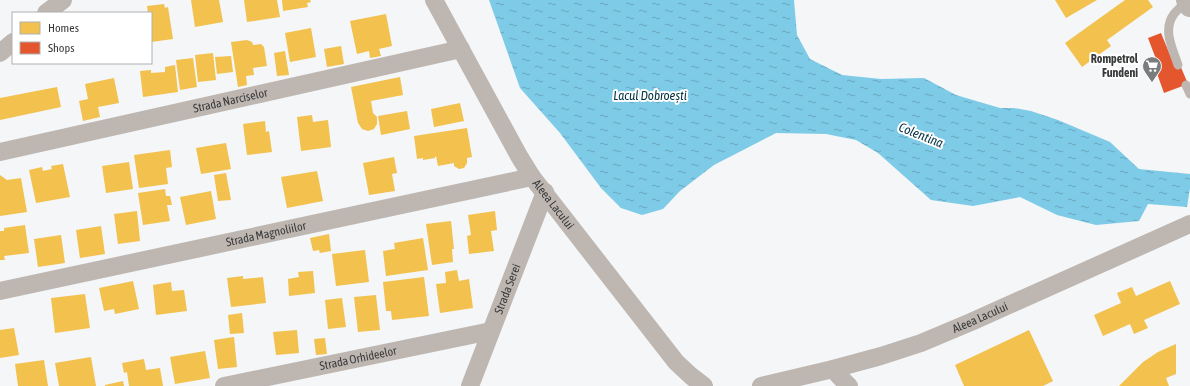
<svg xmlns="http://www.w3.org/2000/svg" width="1190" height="386" viewBox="0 0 1190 386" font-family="'Asap Condensed',sans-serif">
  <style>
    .water { fill: url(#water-ripples) }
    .homes { fill: #f2c14e }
    .shops { fill: #e4572e }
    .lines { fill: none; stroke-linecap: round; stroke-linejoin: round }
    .lane { stroke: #beb7b1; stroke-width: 9 }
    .street { stroke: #beb7b1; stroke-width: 18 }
    .secondary { stroke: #bdb6b0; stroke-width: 22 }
    .labels { text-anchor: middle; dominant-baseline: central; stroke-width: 4; stroke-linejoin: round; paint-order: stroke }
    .poi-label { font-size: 12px; font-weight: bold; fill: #393a3b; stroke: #fff; text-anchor: end }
    .street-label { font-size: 12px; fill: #393a3b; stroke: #fff }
    .water-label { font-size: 13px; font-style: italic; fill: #003141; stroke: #fff }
  </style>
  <defs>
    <pattern id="water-ripples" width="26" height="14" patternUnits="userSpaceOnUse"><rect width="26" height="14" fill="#7ecbe8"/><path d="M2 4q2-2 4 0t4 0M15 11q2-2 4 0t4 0" fill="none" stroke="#68a6bd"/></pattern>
  </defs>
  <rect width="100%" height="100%" fill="#f4f6f8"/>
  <path class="water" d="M 489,0 L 794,0 L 797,35 L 810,59 L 842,75 L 881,79 L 924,78 L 956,95 L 1000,108 L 1014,108 L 1031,111 L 1058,120 L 1110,142 L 1139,169 L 1190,174 L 1190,188 L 1187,207 L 1148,204 L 1139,221 L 1096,225 L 1057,215 L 1020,197 L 973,206 L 931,200 L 878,153 L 856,140 L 826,134 L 776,133 L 714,165 L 680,191 L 663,209 L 642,215 L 621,208 L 601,188 L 560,133 L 520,88 Z"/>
  <path class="homes" d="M 191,0 L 219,0 L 223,22 L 195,27 Z
    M 244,0 L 277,0 L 280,17 L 247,22 Z
    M 282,0 L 310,0 L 311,2 L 307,3 L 308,7 L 283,11 Z
    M 1055,0 L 1097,0 L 1066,18 Z
    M 1125,0 L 1148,0 L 1153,7 L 1107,40 L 1111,46 L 1082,67 L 1065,43 Z
    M 164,4 L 165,8 L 168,7 L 173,39 L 151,42 L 151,13 L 148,13 L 147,6 Z
    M 386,14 L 392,46 L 379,49 L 381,56 L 370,58 L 369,51 L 357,54 L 350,21 Z
    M 311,28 L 316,57 L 290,62 L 285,33 Z
    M 247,40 L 252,42 L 253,45 L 261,44 L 264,47 L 267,66 L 253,68 L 254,75 L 246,76 L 247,85 L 238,87 L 231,42 Z
    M 341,46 L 344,64 L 327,67 L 324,49 Z
    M 285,51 L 289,75 L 277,76 L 274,53 Z
    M 213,53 L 216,80 L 198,82 L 195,55 Z
    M 231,56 L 233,72 L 217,74 L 215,57 Z
    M 193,58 L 197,87 L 180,90 L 176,60 Z
    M 175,65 L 178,92 L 143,97 L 140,71 L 151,70 L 151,73 L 165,72 L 165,67 Z
    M 400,77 L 403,95 L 371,101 L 373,113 L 377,117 L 377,124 L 374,129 L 368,131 L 362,129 L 358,123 L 351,87 Z
    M 114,78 L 119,103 L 98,107 L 100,117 L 83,121 L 79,101 L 88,99 L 85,84 Z
    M 57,87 L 61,107 L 0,120 L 0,98 Z
    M 460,103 L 464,121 L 434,127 L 431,109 Z
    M 407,111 L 410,129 L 381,135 L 378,116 Z
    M 312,115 L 313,122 L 328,120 L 331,147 L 301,151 L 297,117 Z
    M 265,121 L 266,132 L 269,131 L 272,152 L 247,155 L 243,124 Z
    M 467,128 L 472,157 L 467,158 L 467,163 L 464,168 L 459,169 L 454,166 L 454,163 L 438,166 L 436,156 L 435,157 L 435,158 L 423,160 L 423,158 L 417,159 L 414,136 Z
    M 226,143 L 231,169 L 201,174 L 196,148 Z
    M 170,150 L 172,167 L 166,168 L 168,184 L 139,188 L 134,155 Z
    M 394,157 L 397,173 L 392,174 L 395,191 L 369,195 L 363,163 Z
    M 129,162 L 133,189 L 106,193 L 102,166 Z
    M 63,164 L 70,197 L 36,203 L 29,170 L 42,167 L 43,171 L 52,169 L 51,166 Z
    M 317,171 L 323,201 L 287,208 L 281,177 Z
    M 226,173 L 231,200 L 218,201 L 214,175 Z
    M 0,175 L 7,180 L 21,178 L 27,212 L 0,216 Z
    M 165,189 L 166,196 L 170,196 L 172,205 L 167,205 L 170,221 L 143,225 L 138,193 Z
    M 211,191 L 216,219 L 186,225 L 180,197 Z
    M 137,211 L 140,241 L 118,244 L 114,214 Z
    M 495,211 L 497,230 L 491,231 L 494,251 L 469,254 L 467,236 L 471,235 L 468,215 Z
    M 451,221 L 454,249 L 452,249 L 453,262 L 432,265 L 426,224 Z
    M 25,225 L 29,253 L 4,256 L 5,260 L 0,260 L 0,231 L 4,231 L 4,228 Z
    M 101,226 L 105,254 L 80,258 L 76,230 Z
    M 329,234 L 331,251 L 320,253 L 319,250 L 313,251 L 310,238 Z
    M 61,235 L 65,263 L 38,267 L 34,239 Z
    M 423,238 L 428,270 L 386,276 L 383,251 L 395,249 L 394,243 Z
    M 365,250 L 369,282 L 336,286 L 332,254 Z
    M 457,270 L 459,281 L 469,279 L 473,308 L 440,313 L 436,284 L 446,283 L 445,272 Z
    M 313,271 L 315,293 L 289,296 L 288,279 L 299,277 L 298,272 Z
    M 243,276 L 243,279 L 263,277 L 266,303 L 231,307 L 227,278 Z
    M 424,277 L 429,316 L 392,320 L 391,311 L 386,311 L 383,282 Z
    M 133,281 L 139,309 L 115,314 L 114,309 L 104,311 L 99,288 Z
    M 1170,281 L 1180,304 L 1144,320 L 1148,328 L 1134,334 L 1130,324 L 1103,336 L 1094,315 L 1121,303 L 1117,293 L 1132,287 L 1136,296 Z
    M 171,282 L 172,291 L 184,290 L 187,311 L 156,315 L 153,285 Z
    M 85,294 L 90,328 L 55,333 L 51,298 Z
    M 376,295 L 380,330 L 358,332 L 354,297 Z
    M 342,298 L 346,327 L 328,329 L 325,300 Z
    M 242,313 L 244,333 L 230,334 L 228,315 Z
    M 14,328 L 19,355 L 0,358 L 0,330 Z
    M 297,330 L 299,353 L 276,355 L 273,332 Z
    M 1029,330 L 1053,381 L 1043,386 L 964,386 L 955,365 Z
    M 234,337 L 237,367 L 218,369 L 214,340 Z
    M 325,338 L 327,354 L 316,355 L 314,339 Z
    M 1176,344 L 1176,374 L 1166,378 L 1169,386 L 1119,386 L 1143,362 L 1158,352 Z
    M 205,351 L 210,378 L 175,384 L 170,357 Z
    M 91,357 L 96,386 L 59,386 L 55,363 Z
    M 144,359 L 146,370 L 160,368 L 163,386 L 129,386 L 127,372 L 124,373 L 122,363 Z
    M 44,360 L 48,386 L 18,386 L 15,364 Z
    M 123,381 L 124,386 L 105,386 L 105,385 Z"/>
  <path class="shops" d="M 1161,33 L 1175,67 L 1180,65 L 1188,84 L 1164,93 L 1155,68 L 1159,67 L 1148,38 Z"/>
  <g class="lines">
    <path class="lane" d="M 1178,65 C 1173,49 1162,30 1174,14 C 1178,9 1183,5 1187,1
      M 1186,85 L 1190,94"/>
    <g class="street">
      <path id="s1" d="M 434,0 L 519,156 L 532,177 L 676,362 L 691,376 L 704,386"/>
      <path d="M 46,13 L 63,0"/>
      <path d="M 0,53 L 13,42"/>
      <path id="s2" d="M 0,152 L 461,49"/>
      <path id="s3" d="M 0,291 L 532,177"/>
      <path d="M 833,369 L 840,377 L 849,386"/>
      <path id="s4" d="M 224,386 L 491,331"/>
      <path id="s5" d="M 470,386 L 545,192"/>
      <path id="s6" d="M 761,386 L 833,369 L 881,356 L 921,343 L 971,322 L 1190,224"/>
    </g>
    <path class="secondary" d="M 1187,0 L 1190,6"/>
  </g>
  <defs>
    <symbol id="supermarket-pin" viewBox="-11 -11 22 30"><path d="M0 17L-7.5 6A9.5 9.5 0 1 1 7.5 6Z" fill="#7a7c7d" stroke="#fff"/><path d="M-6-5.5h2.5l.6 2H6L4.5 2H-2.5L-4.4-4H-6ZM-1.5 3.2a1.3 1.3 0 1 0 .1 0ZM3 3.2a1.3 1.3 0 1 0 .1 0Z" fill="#fff"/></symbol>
  </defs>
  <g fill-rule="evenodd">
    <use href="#supermarket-pin" x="1141" y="55" width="22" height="30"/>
  </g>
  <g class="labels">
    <g class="poi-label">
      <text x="1138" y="59">Rompetrol<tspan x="1138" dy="14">Fundeni</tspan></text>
    </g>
    <g class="street-label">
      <text stroke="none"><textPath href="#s2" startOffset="236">Strada Narciselor</textPath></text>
      <text stroke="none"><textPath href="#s1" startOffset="237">Aleea Lacului</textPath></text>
      <text stroke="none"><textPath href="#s3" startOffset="272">Strada Magnoliilor</textPath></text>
      <text stroke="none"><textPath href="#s5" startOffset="104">Strada Serei</textPath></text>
      <text stroke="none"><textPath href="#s6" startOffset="230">Aleea Lacului</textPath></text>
      <text stroke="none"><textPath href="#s4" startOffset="137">Strada Orhideelor</textPath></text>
    </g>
    <g class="water-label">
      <text x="650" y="95">Lacul Dobroești</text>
      <text transform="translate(921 135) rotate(22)">Colentina</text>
    </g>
  </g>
  <rect x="12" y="12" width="140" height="52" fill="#ffffff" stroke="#b0b0b1"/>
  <rect x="20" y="22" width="20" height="12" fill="#f2c14e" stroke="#b0b0b1"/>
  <text x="48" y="32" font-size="12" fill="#393a3b">Homes</text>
  <rect x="20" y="42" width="20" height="12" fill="#e4572e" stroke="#b0b0b1"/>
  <text x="48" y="52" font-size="12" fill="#393a3b">Shops</text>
</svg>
